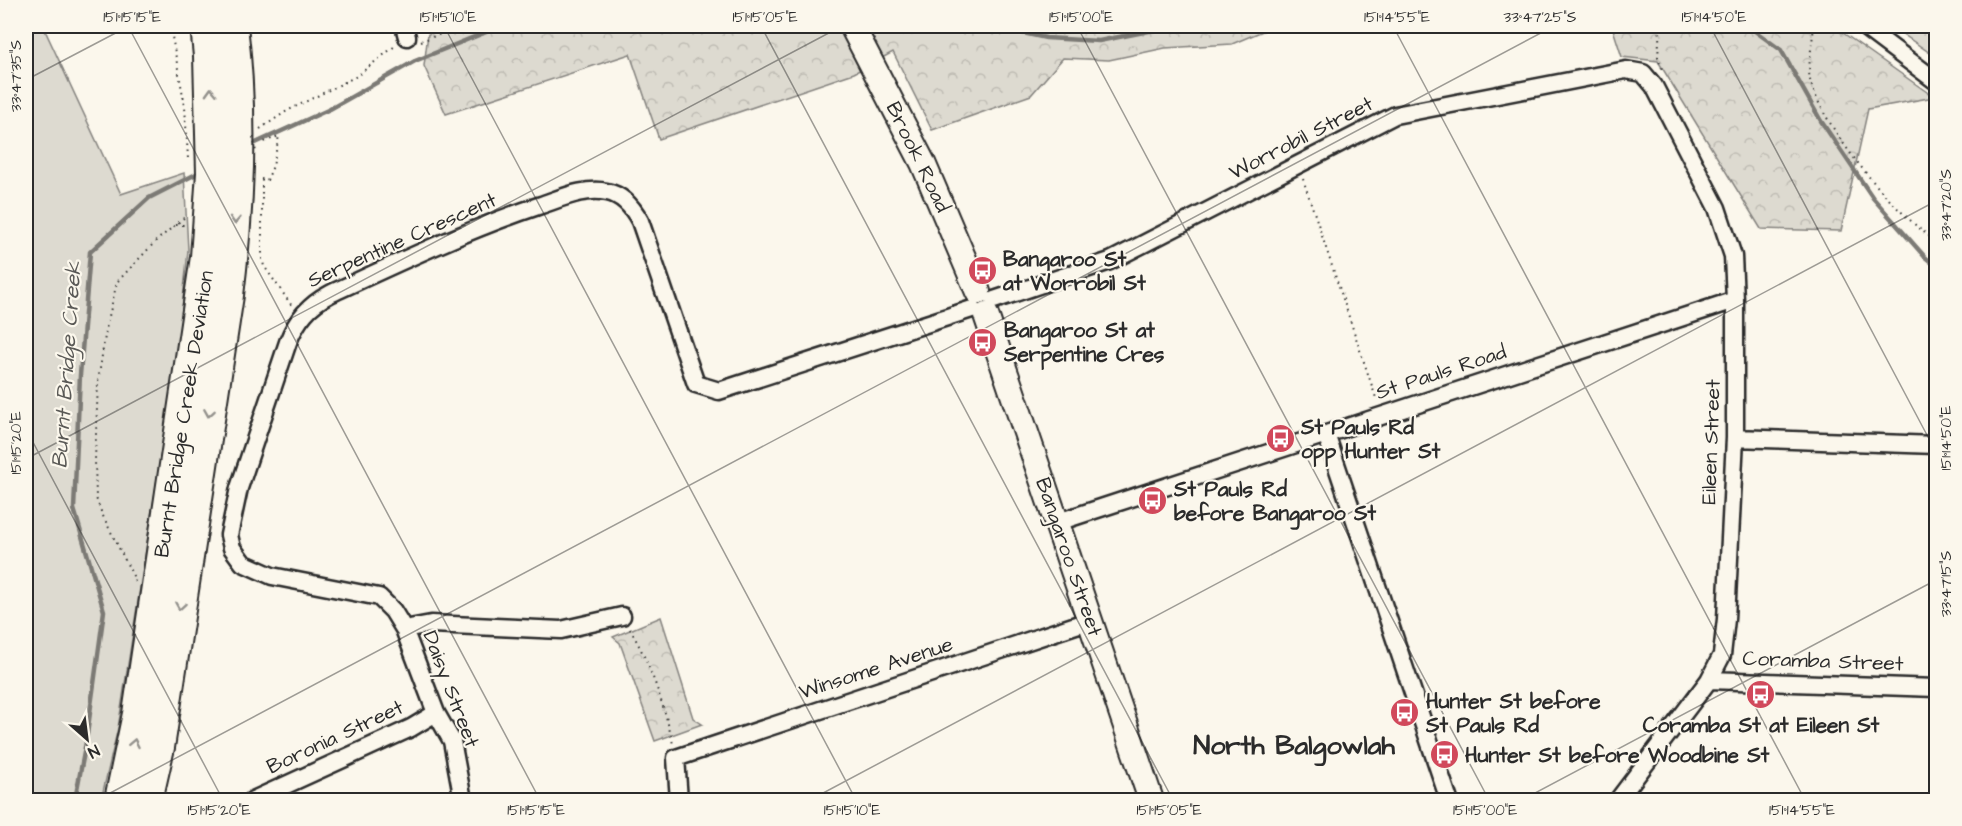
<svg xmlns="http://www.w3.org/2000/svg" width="1962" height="826" viewBox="0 0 1962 826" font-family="'Architects Daughter',sans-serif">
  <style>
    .green { fill: #dddad0; stroke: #84827e; stroke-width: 1.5 }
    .park { fill: url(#park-crowns); stroke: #84827e; stroke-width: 1.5 }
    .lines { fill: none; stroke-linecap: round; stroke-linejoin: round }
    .stream { stroke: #7b7a75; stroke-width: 4.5 }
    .street-casing { stroke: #2b2b2b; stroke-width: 21 }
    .secondary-casing { stroke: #2b2b2b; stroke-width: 28 }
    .highway-casing { stroke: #2b2b2b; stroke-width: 36 }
    .path { stroke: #2b2b2b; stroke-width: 2; stroke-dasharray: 1.5 4.5; stroke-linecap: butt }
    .street { stroke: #fbf7ec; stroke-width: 16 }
    .secondary { stroke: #fbf7ec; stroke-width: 24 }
    .highway { stroke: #fbf7ec; stroke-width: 32 }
    .path-bridge { stroke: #2b2b2b; stroke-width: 2; stroke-dasharray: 1.5 4.5; stroke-linecap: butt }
    .oneway { stroke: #93918c }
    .ticks { fill: none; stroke: #2b2b2b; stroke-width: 1.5; stroke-opacity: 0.45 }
    .labels { text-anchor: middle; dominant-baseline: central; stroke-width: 4.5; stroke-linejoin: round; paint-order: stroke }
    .street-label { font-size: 21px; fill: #2b2b2b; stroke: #fbf7ec }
    .poi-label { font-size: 21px; font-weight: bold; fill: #2b2b2b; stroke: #fbf7ec; text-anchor: start }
    .water-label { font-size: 22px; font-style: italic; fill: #5a5956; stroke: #fbf7ec }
    .district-label { font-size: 27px; font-weight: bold; fill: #2b2b2b; stroke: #fbf7ec }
    .neatline { fill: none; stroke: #2b2b2b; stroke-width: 2 }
    .ticks-label { font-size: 15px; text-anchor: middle; fill: #2b2b2b }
  </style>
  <defs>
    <pattern id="park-crowns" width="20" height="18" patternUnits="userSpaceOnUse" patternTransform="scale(1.5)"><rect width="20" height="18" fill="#dddad0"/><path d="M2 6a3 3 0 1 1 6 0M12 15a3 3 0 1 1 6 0" fill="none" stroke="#bebbb3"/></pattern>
  </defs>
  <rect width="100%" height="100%" fill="#fbf7ec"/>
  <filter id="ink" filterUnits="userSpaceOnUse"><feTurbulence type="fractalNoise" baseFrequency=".0167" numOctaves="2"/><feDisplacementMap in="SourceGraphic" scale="12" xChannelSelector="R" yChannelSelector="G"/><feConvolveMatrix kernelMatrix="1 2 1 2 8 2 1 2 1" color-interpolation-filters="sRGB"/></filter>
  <g filter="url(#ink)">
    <path class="green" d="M 26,26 L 43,26 L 121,194 L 184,173 L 188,250 L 179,339 L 118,728 L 101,800 L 26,800 Z"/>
    <path class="park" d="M 452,26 L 1271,26 L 1265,30 L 1232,44 L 1165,48 L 1109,60 L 1063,58 L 1031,95 L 932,130 L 893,52 L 854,73 L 659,139 L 630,54 L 446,114 L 424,66 L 428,34 Z
      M 1612,26 L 1833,26 L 1934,97 L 1868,109 L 1841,231 L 1761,229 L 1658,61 L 1622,57 Z
      M 1891,26 L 1936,26 L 1936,57 Z
      M 661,617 L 693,718 L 702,724 L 655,741 L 620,643 L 613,637 Z"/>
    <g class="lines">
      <path class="stream" d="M 991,26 L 1046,38 L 1099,41 L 1174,26
        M 1748,26 L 1781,50 L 1821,121 L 1873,198 L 1925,257 L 1936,266
        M 249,146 L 330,109 L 415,61 L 501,26
        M 75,800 L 86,742 L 104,611 L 74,509 L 80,375 L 90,252 L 149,198 L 202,171"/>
      <defs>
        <path id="street" d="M 404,26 L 407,37
          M 1863,26 L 1936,81
          M 994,300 L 1110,261 L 1395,115 L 1626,70 L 1643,73 L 1654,86 L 1717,208 L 1733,256 L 1735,300 L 1735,438 L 1726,619 L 1722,655 L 1709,680 L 1618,800
          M 1326,434 L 1449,800
          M 1735,438 L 1936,445
          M 1058,522 L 1735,300
          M 404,629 L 431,624 L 561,630 L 622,616
          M 1709,680 L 1936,688
          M 253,800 L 411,728 L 436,713
          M 463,800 L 452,741 L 436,713 L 404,629 L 393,611 L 379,597 L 272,576 L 243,563 L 232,548 L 229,535 L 239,488 L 288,342 C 297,319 309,305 330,294 C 399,262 469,229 541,205 C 562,198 585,187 607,192 C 623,195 633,208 640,221 L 696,384 L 719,391 L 972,309
          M 679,800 L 676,758 L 1091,620"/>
        <path id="secondary" d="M 852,26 L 923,163 L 978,292
          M 986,315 L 1151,800"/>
        <path id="highway" d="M 121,800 L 139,714 L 207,257 L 213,173 L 210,56 L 207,26
          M 146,800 L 158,747 L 227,295 C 238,206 242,115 231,26"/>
      </defs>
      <use href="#street" class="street-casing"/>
      <use href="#secondary" class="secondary-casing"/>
      <use href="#highway" class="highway-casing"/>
      <path class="path" d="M 170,26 L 185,106 L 188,159
        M 1660,26 L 1658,57 L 1662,70
        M 1814,26 C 1813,38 1807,70 1810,80 C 1824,130 1894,213 1936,241
        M 421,41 L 463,26
        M 260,129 L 287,111 L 357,76 L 395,46
        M 261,179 L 267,180 L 273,166 L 279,136 L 262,143
        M 1303,179 L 1377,401
        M 262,180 L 262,259 L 264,266 L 292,306
        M 176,225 L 188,225
        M 135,582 L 133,576 L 102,514 L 96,498 L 95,460 L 98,382 L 106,329 L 117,282 L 156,241 L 185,217
        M 630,629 C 650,663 664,705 673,744"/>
      <use href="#street" class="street"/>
      <use href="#secondary" class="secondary"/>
      <use href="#highway" class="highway"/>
      <path class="path-bridge" d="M 253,137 L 256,152"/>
    </g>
    <defs><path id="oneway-chevron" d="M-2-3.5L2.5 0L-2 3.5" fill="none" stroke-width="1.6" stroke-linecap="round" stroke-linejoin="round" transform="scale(1.5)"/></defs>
    <g class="oneway">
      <use href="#oneway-chevron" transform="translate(211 92) rotate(-92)"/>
      <use href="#oneway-chevron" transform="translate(235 220) rotate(94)"/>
      <use href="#oneway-chevron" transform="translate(209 413) rotate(99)"/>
      <use href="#oneway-chevron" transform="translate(180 606) rotate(99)"/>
      <use href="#oneway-chevron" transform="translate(134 743) rotate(-79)"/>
    </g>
  </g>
  <path class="ticks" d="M 128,26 L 540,800M 444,26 L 856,800M 761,26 L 1173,800M 1077,26 L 1489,800M 1393,26 L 1805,800M 1710,26 L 1936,452M 26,80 L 129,26M 26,429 L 223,800M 26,459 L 842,26M 97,800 L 1554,26M 810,800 L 1936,201M 1522,800 L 1936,580"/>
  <defs>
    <symbol id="bus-disc" viewBox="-11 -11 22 22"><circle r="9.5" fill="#d1495b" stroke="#fbf7ec"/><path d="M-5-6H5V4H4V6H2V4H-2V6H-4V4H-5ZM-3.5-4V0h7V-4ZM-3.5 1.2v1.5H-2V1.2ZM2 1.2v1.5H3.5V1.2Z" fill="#fff"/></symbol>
  </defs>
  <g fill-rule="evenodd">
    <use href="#bus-disc" x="966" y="254" width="33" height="33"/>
    <use href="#bus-disc" x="966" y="326" width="33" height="33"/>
    <use href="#bus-disc" x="1264" y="422" width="33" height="33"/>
    <use href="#bus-disc" x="1136" y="484" width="33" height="33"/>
    <use href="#bus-disc" x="1744" y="678" width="33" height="33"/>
    <use href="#bus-disc" x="1388" y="696" width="33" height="33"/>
    <use href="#bus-disc" x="1428" y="738" width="33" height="33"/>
  </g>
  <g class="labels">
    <g class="street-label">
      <text transform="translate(1301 138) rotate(-27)">Worrobil Street</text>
      <text transform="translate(918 157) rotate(64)">Brook Road</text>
      <text transform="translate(402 240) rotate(-24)">Serpentine Crescent</text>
      <text transform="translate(1441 372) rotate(-18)">St Pauls Road</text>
      <text transform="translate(184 414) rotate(-81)">Burnt Bridge Creek Deviation</text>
      <text transform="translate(1711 442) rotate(-88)">Eileen Street</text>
      <text transform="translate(1069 557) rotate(71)">Bangaroo Street</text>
      <text transform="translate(1823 661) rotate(2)">Coramba Street</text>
      <text transform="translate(876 668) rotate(-18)">Winsome Avenue</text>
      <text transform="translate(451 689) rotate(69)">Daisy Street</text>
      <text transform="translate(335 737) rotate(-25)">Boronia Street</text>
    </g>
    <g class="poi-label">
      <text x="1003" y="259">Bangaroo St<tspan x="1003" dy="24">at Worrobil St</tspan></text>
      <text x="1004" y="330">Bangaroo St at<tspan x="1004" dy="24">Serpentine Cres</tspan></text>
      <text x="1301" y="427">St Pauls Rd<tspan x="1301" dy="24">opp Hunter St</tspan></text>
      <text x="1174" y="489">St Pauls Rd<tspan x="1174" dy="24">before Bangaroo St</tspan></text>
      <text x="1426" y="701">Hunter St before<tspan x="1426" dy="24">St Pauls Rd</tspan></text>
      <text x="1761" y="725" text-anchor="middle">Coramba St at Eileen St</text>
      <text x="1465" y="755">Hunter St before Woodbine St</text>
    </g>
    <g class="water-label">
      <text transform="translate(67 365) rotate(-86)">Burnt Bridge Creek</text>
    </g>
    <g class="district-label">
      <text x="1294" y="746">North Balgowlah</text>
    </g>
  </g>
  <rect width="1962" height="826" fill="none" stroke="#fbf7ec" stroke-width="66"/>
  <g transform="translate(87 739) rotate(152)" stroke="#fbf7ec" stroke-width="4.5" paint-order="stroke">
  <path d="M0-4.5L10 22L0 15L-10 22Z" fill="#2b2b2b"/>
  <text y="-9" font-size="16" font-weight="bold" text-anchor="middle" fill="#2b2b2b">N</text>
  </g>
  <rect x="33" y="33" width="1896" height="760" class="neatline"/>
  <g class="ticks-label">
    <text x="132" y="22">151°15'15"E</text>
    <text x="448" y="22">151°15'10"E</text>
    <text x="765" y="22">151°15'05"E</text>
    <text x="1081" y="22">151°15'00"E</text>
    <text x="1397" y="22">151°14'55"E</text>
    <text x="1540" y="22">33°47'25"S</text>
    <text x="1714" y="22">151°14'50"E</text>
    <text transform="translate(16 76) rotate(-90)" y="5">33°47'35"S</text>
    <text transform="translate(1946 205) rotate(-90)" y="5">33°47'20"S</text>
    <text transform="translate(1946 438) rotate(-90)" y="5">151°14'50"E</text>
    <text transform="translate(16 443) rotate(-90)" y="5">151°15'20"E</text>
    <text transform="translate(1946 584) rotate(-90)" y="5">33°47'15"S</text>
    <text x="219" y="815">151°15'20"E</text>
    <text x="536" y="815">151°15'15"E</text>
    <text x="852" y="815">151°15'10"E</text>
    <text x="1169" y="815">151°15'05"E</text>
    <text x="1485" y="815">151°15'00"E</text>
    <text x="1802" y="815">151°14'55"E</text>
  </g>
</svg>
